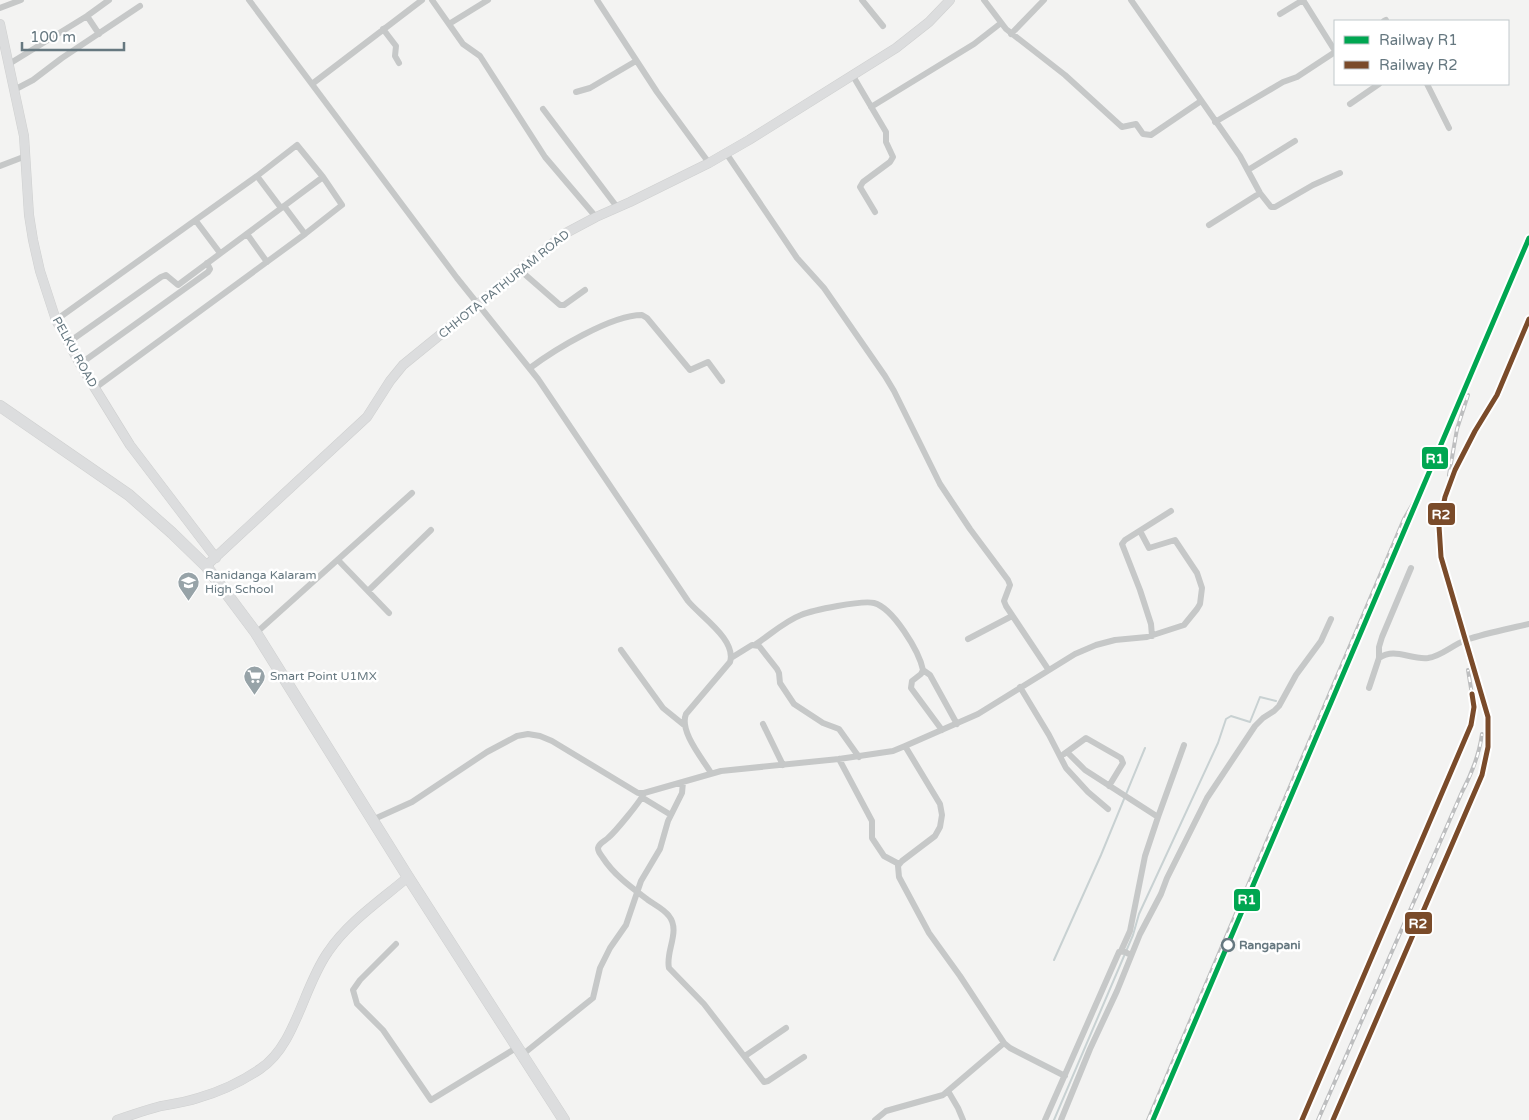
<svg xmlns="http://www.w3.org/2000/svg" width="1529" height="1120" viewBox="0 0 1529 1120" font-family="'Varela Round',sans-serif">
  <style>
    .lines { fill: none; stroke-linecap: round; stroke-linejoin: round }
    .stream { stroke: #c8d1d2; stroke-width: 2 }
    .secondary-casing { stroke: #cfd0d0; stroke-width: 10 }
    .highway-casing { stroke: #cfd0d0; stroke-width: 12 }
    .street { stroke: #c6c8c8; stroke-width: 6 }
    .secondary { stroke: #dcddde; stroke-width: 9 }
    .highway { stroke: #dcddde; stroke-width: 11 }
    .rail-casing { stroke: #bdbebf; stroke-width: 4 }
    .rail { stroke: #fff; stroke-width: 2; stroke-dasharray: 5.5; stroke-linecap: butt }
    .rail-1-casing { stroke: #fff; stroke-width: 9 }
    .rail-2-casing { stroke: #fff; stroke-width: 9 }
    .rail-1 { stroke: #00a651; stroke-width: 5 }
    .rail-2 { stroke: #7a4b2a; stroke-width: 5 }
    .stop-dot { fill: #fff; stroke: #667880; stroke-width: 2.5 }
    .labels { text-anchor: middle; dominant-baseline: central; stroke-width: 5; stroke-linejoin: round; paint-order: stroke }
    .street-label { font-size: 12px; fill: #667880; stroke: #fff }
    .poi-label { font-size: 12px; fill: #667880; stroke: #fff; text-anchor: start }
    .stop-label { font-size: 12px; font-weight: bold; fill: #667880; stroke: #fff; text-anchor: start }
    .line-badge { stroke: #fff; stroke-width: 2 }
    .badge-label { font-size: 14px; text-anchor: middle; font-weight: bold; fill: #fff }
  </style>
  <rect width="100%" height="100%" fill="#f3f3f2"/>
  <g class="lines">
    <path class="stream" d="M 1054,960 L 1101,855 L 1145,748
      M 1054,1120 L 1133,935 L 1139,914 L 1218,743 L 1226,719 L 1231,716 L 1250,722 L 1260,697 L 1276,701"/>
    <defs>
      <path id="secondary" d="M 0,24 L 24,136 L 29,215 L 33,240 L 40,271 L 56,320 L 80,364 L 130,445 L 216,558
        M 206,566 L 367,417 L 390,381 L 403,365 L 564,234 L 596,217 L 630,202 L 709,163 L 749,140 L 896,48 L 929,22 L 950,0
        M 117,1120 C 131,1115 146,1110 161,1106 C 173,1104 186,1102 198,1098 C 219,1092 241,1082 260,1069 C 296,1045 303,987 328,952 C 348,922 381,900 408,877"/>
      <path id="highway" d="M 0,406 L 129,495 L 172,533 L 206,566 L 256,633 L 408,877 L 564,1120"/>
    </defs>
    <use href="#secondary" class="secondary-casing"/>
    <use href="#highway" class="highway-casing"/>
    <path class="street" d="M 249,0 L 457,278 L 538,379 L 688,601 C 700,616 737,640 730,662 L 686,714 C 679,731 702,758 711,773
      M 432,0 L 463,44 L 480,56 L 545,157 L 596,217
      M 597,0 L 657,92 L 709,163
      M 862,0 L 883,26
      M 984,0 L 1006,29 L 1065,75 L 1122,127 L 1136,124 L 1143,134 L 1151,135 L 1201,101
      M 1131,0 L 1240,156 L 1260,193 L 1271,207 L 1275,207 L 1313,185 L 1340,173
      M 1303,0 L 1335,51
      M 0,8 L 21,0
      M 1280,14 L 1303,0
      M 87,16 L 99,34
      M 1384,21 L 1386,20
      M 449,24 L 488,0
      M 383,29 L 396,46 L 395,56 L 399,63
      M 1011,34 L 1044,0
      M 9,64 L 87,16 L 109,0
      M 853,76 L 886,132 L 886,142 L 893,157 L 890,162 L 863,182 L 860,187 L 875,212
      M 312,84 L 422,0
      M 1427,84 L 1449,128
      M 14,90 L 33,80 L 62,58 L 140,6
      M 576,92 L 590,88 L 636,61
      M 1350,104 L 1379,84
      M 871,107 L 974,44 L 1001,23
      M 543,109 L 617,207
      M 1215,122 L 1283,82 L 1297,77 L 1335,52
      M 726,153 L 797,258 L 824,288 L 885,376 L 894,391 L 940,484 L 970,529 L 1008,580 L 1010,585 L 1004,601 L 1006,606 L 1048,669
      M 0,166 L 26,156
      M 1248,170 L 1295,141
      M 257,176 L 281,208
      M 284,206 L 305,234
      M 196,221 L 220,253
      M 1209,225 L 1260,193
      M 247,234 L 267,262
      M 521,271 L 560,305 L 564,305 L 585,290
      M 56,320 L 257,176 L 297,145 L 323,177
      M 69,342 L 161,277 L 166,275 L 178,285 L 182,282 L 323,177 L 342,205 L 305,234 L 95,388
      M 80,364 L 208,272 L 210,269 L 207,263
      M 530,368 C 554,350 611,315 642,315 L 647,318 L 690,370 L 708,362 L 722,381
      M 338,560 L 389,613
      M 368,591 L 431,530
      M 256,633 L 412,493
      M 1152,636 L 1151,624 L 1140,590 L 1122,544 L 1125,540 L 1171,511
      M 968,639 L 1012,616
      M 756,644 C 770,635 785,621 801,615 C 813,610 862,600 874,603 C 893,608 919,651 923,670 L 921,674 L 912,681 L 911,688 L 942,730
      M 621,650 L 663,708 L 684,725
      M 731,658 L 752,645 L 759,646 L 777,669 L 779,673 L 780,683 L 794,704 L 823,723 L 839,729 L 859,757
      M 1379,658 C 1395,647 1410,660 1428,658 C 1442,656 1452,645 1466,640 C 1486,633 1508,629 1529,624
      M 923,670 L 930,675 L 957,724
      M 1020,687 L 1049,735 L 1066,768 L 1088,792 L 1108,809
      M 1369,688 L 1379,658 L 1379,647 L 1382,637 L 1411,568
      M 763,724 L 783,765
      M 1067,752 L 1085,770 L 1158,817
      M 1064,754 L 1086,738 L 1121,758 L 1123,763 L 1109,786
      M 839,759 L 872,821 L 872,838 L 884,856 L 899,864
      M 644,793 C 641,801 615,832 608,838 C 605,841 599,843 598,848 C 598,852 601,855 603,858 C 614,875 632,888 648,900 C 655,905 664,909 669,916 C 681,931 665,952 669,968 L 704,1004 L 764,1082 L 768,1081 L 804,1057
      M 643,798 L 671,815
      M 372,820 L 412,802 L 487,752 L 517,736 L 528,734 L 540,736 L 552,741 L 638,793 L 644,793 L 721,771 L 839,759 L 893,751 L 905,746
      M 396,944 L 360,980 L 353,990 L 357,1004 L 383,1030 L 431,1100 L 518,1047
      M 1121,951 L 1130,931 L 1145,856 L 1158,817 L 1184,745
      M 522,1055 L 593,998 L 600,968 L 610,948 L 626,925 L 641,881 L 660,849 L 668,821 L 682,793 L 683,782
      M 745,1056 L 786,1028
      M 1065,1076 L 1010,1048 L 1004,1043 L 960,976 L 929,933 L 899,877 L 898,866 L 902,861 L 935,836 L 940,827 L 942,815 L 940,804 L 905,746 L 978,714 L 1075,654 L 1096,645 L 1115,640 L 1147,637 L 1184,625 L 1197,609 L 1200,604 L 1202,588 L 1197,573 L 1175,540 L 1149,548 L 1140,531
      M 948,1091 L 958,1108 L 963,1120
      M 875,1120 L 886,1111 L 893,1109 L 943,1095 L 1004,1043
      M 1045,1120 L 1119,952 L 1123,951 L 1131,955
      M 1061,1120 L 1090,1049 L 1117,991 L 1140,934 L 1161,894 L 1167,878 L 1207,798 L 1255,726 L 1263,718 L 1274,711 L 1279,706 L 1296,675 L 1321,641 L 1331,619"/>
    <use href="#secondary" class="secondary"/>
    <use href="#highway" class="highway"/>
    <defs>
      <path id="rail" d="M 1449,475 L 1457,429 L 1468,395
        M 1148,1120 L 1404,519 L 1427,480
        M 1302,1120 L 1471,725 L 1474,707 L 1468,670
        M 1318,1120 L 1462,792 C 1472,773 1479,756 1482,734
        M 1333,1120 L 1482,775 L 1488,747 L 1488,717 L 1441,557 L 1439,526 L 1445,497 L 1455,470 L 1475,431 L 1497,395 L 1529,319"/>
    </defs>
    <use href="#rail" class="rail-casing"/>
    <use href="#rail" class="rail"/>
    <defs>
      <path id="rail-1" d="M 1153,1120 L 1529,238"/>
      <path id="rail-2" d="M 1302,1120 L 1471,725 L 1474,707 L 1472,694
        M 1333,1120 L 1482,775 L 1488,747 L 1488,717 L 1441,557 L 1439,526 L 1445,497 L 1455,470 L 1475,431 L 1497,395 L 1529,319"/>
    </defs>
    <use href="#rail-1" class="rail-1-casing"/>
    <use href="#rail-2" class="rail-2-casing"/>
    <use href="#rail-1" class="rail-1"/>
    <use href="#rail-2" class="rail-2"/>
  </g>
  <defs>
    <symbol id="school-pin" viewBox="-11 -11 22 30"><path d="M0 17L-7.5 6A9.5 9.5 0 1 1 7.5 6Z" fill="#97a3a8" stroke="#fff"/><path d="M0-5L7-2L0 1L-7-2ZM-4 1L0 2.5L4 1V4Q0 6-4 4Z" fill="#fff"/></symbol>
    <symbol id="supermarket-pin" viewBox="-11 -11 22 30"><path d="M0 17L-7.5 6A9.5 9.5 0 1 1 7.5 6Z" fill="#97a3a8" stroke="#fff"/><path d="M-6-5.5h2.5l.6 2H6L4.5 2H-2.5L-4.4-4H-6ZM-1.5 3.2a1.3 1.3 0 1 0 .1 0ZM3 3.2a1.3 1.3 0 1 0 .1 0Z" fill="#fff"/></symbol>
  </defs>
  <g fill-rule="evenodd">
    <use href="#school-pin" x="176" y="570" width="25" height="34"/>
    <use href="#supermarket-pin" x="242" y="664" width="25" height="34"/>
  </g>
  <circle class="stop-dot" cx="1228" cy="945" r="6"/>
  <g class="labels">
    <g class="street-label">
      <text transform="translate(504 284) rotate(-39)">CHHOTA PATHURAM ROAD</text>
      <text transform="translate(75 352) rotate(61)">PELKU ROAD</text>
    </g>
    <g class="poi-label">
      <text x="205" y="575">Ranidanga Kalaram<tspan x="205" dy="14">High School</tspan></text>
      <text x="270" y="676">Smart Point U1MX</text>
    </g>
    <g class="stop-label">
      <text x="1239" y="945">Rangapani</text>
    </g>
  </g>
  <g class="line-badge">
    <rect x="1421" y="446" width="28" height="24" rx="5" fill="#00a651"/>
    <rect x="1427" y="502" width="29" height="24" rx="5" fill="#7a4b2a"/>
    <rect x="1233" y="888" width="28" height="24" rx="5" fill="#00a651"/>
    <rect x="1404" y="911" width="29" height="24" rx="5" fill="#7a4b2a"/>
  </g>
  <g class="badge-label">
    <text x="1435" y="463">R1</text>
    <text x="1441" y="519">R2</text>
    <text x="1247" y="904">R1</text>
    <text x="1418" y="928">R2</text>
  </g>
  <rect x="1334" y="20" width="175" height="65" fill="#ffffff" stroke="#c2c9cc"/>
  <rect x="1344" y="36" width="25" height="8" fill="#00a651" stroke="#c2c9cc"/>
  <text x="1379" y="45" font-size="15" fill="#667880">Railway R1</text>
  <rect x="1344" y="61" width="25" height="8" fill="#7a4b2a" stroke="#c2c9cc"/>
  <text x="1379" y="70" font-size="15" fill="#667880">Railway R2</text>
  <path d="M22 42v8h102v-8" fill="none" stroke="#667880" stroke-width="2.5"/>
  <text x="30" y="42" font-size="15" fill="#667880" stroke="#ffffff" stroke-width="4" paint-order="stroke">100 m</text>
</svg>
